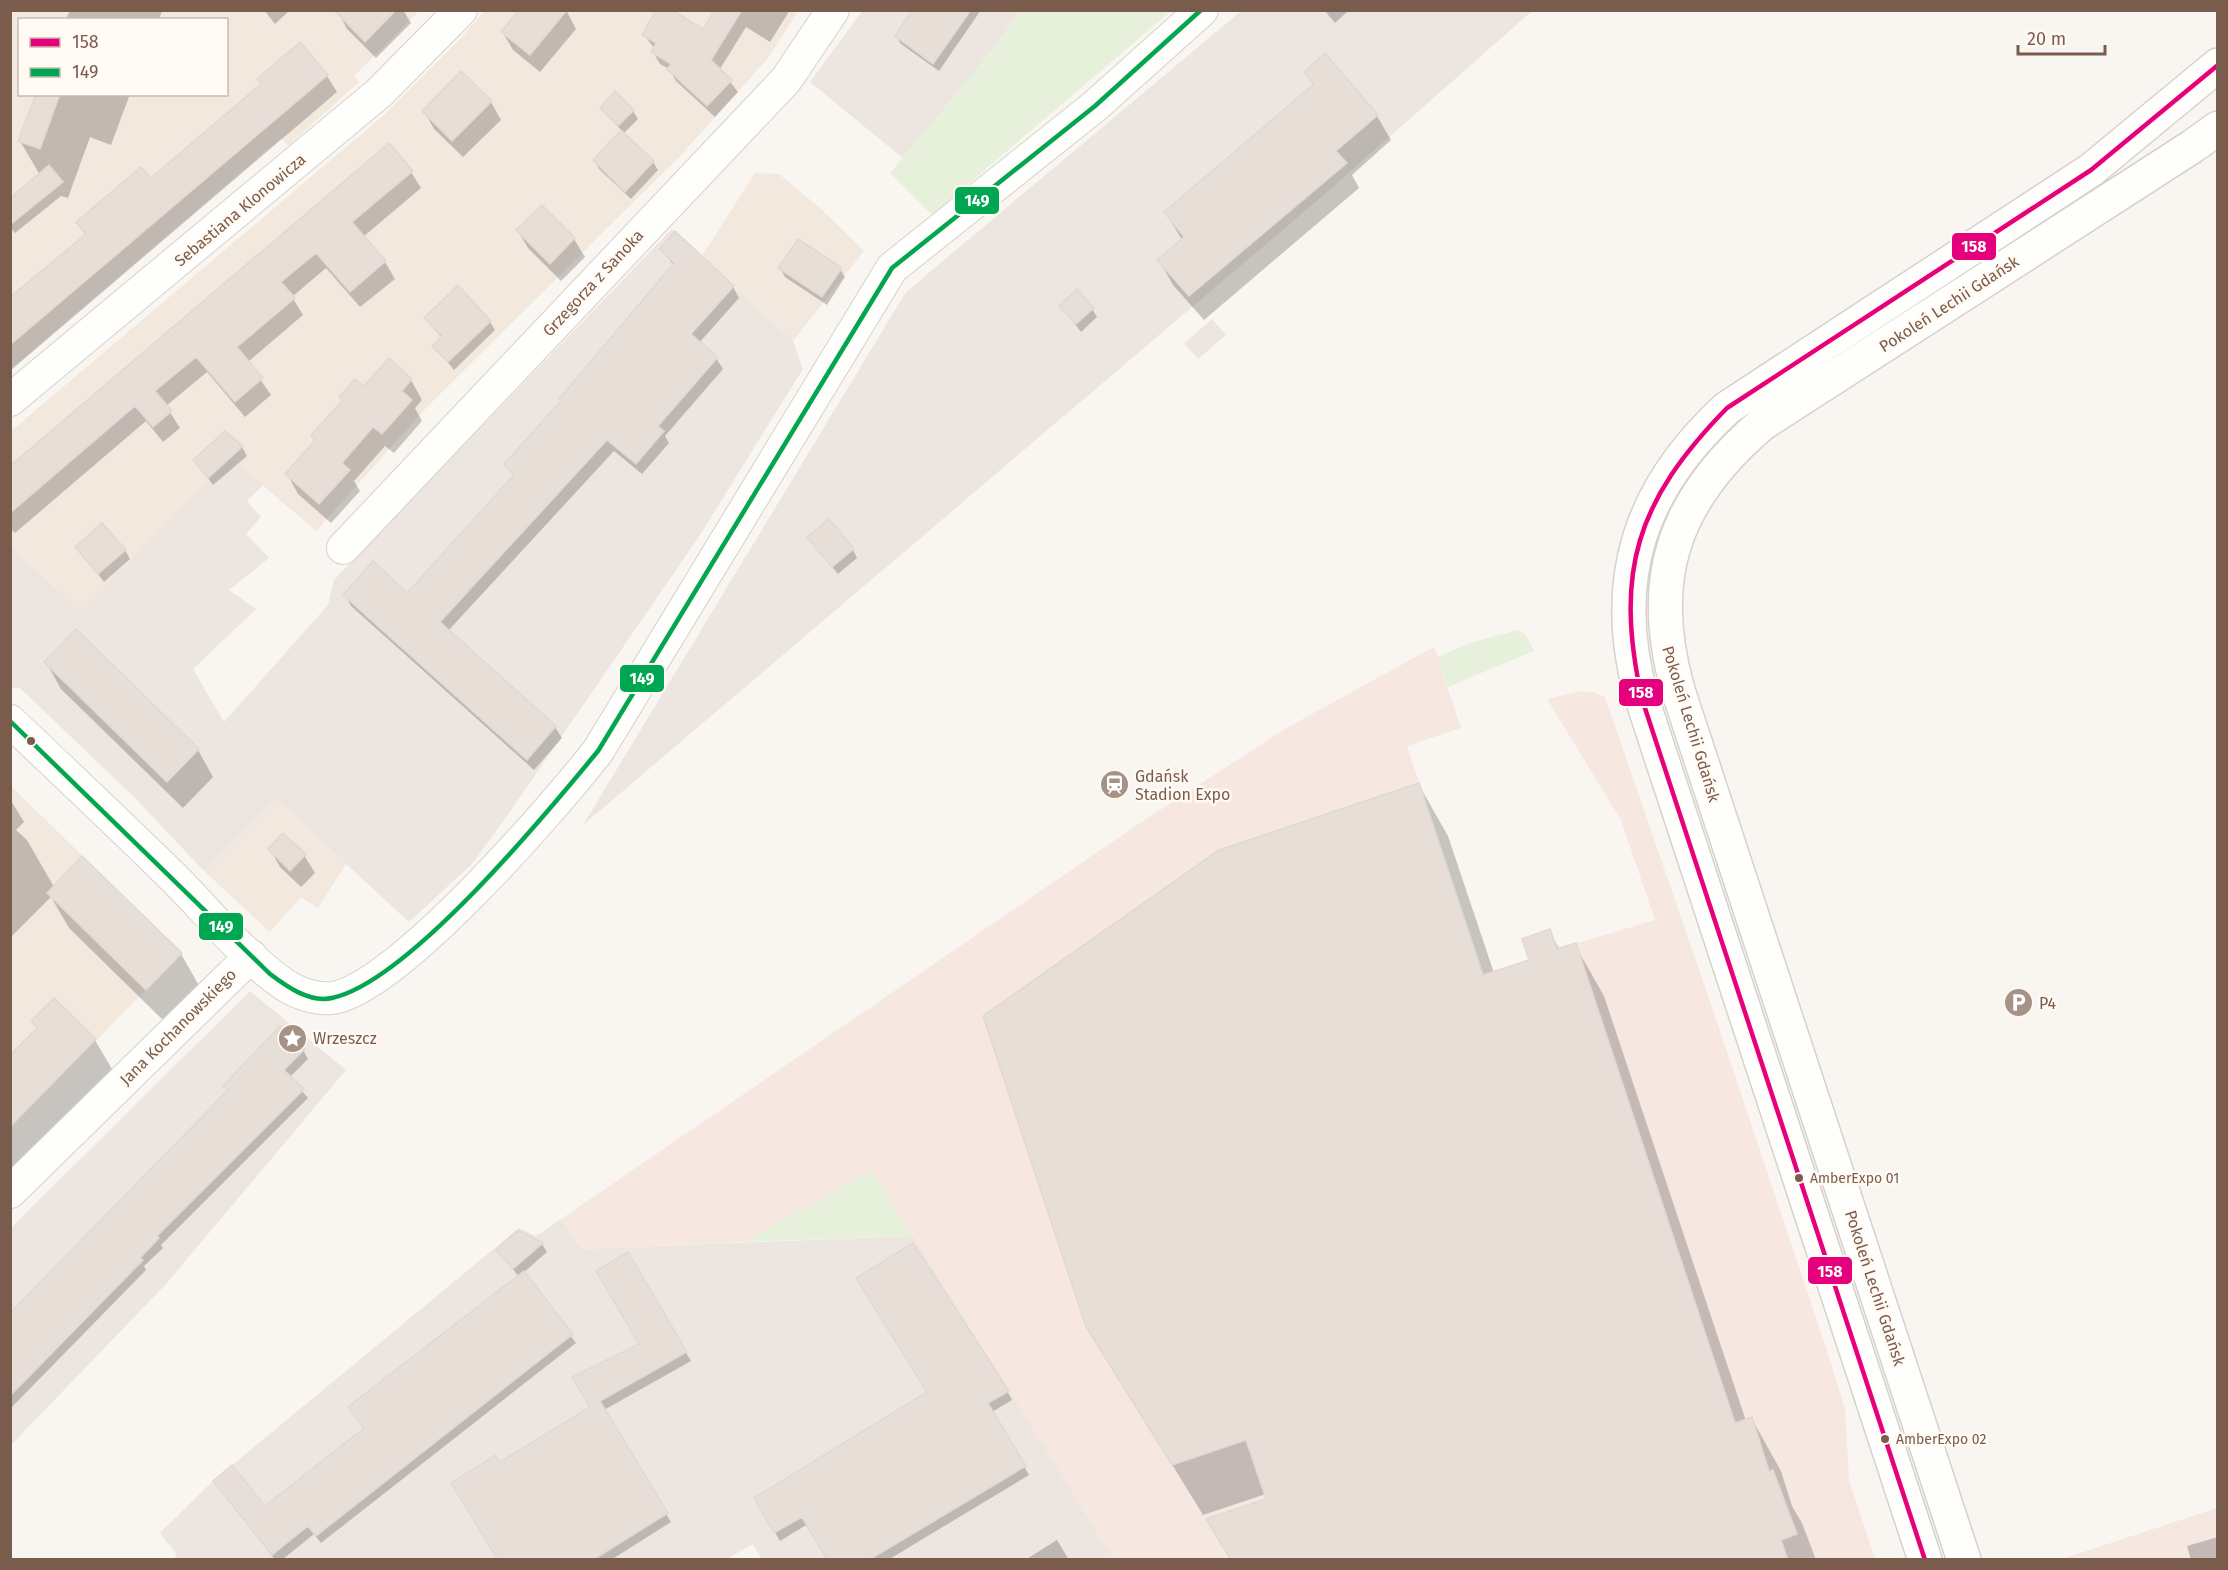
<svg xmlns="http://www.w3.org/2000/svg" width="2228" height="1570" viewBox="0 0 2228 1570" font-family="'Fira Sans',sans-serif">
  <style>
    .residential { fill: #f2e8de; fill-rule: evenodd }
    .commercial { fill: #f6e8e1 }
    .industrial { fill: #ede5e0 }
    .green { fill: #e7f0db }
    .shadow { fill: #0003 }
    .building { fill: #e6ded7; stroke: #e2d8d2; stroke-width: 1.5 }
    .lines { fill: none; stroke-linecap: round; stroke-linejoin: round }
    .minor-casing { stroke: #d7d1cb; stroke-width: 34 }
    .tertiary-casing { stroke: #d7d1cb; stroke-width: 36 }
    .minor { stroke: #fefefd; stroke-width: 32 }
    .tertiary { stroke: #fefefd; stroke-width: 33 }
    .bus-1-casing { stroke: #fffaf3; stroke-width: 9 }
    .bus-2-casing { stroke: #fffaf3; stroke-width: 9 }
    .bus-1 { stroke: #e5007d; stroke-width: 4.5 }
    .bus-2 { stroke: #00a651; stroke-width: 4.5 }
    .bus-dot { fill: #7a5c4d; stroke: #fffaf3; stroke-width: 2 }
    .labels { text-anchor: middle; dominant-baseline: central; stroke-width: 5; stroke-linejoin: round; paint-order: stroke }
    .bus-label { font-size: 14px; fill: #7a5c4d; stroke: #fffaf3; text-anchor: start }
    .street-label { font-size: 16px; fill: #7a5c4d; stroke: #fffaf3 }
    .poi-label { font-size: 16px; fill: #7a5c4d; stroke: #fffaf3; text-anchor: start }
    .line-badge { stroke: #fffaf3; stroke-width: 2 }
    .badge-label { font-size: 16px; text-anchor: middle; font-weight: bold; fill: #fff }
  </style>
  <rect width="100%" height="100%" fill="#f9f5f0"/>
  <path class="residential" d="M 10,11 L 419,11 L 354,76 L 359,82 L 288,146 L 281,138 L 11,369 ZM 20,20 L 226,20 L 226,94 L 20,94 Z
    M 484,11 L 798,11 L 769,57 L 682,154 L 427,407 L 316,531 L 231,458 L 80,611 L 11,544 L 10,432 L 384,115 L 462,37 Z
    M 755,173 L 779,174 L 819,207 L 864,251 L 793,341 L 702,256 Z
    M 10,785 L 182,953 L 11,1127 L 10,1127 Z
    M 276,799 L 346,864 L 318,908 L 301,897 L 270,932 L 204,871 Z"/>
  <path class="commercial" d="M 1434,647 L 1461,728 L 1407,746 L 1483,975 L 1528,960 L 1522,939 L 1550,929 L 1557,949 L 1655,920 L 1621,820 L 1547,699 L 1580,691 L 1594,692 L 1605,697 L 1712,1007 L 1832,1366 L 1845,1409 L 1849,1480 L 1875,1559 L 1114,1559 L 872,1171 L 744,1242 L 582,1249 L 561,1219 L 1140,823 L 1288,727 Z
    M 2217,1508 L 2217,1559 L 2062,1559 Z"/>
  <path class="industrial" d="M 862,11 L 1020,11 L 989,54 L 904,159 L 810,82 Z
    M 1241,11 L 1532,11 L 1318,200 L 583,825 L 906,292 Z
    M 672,229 L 793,341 L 803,369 L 698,538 L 507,816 L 473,863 L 409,922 L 276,799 L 204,871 L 134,797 L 20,688 L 11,688 L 10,544 L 80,611 L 231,458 L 263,485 L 247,501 L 261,517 L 246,534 L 269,558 L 229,590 L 256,609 L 193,669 L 224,722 L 328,605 L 334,580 Z
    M 1212,319 L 1226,335 L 1198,359 L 1184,343 Z
    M 250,991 L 346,1070 L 166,1284 L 11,1445 L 11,1228 Z
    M 561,1219 L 582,1249 L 913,1236 L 1114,1559 L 762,1560 L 753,1544 L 725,1560 L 173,1560 L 177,1555 L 160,1533 L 214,1480 L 519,1228 L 536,1236 Z"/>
  <path class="green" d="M 1020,11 L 1171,11 L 932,215 L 890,173 L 989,54 Z
    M 1518,630 L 1526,635 L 1534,651 L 1448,687 L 1437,657 L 1473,642 Z
    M 872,1170 L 913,1236 L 744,1242 Z"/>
  <path class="shadow" d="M 70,10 L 162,10 L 159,20 L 66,20 Z
    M 264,10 L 290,10 L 275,24 Z
    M 337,10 L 403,10 L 411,23 L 376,58 L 347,29 Z
    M 566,10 L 576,29 L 540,72 L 513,50 L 503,33 Z
    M 717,10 L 790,10 L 770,42 L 746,27 L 720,69 L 738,92 L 715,117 L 676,81 L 669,69 L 660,64 L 653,52 L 655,49 L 644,35 L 704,32 Z
    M 914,10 L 981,10 L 939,71 L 901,44 L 896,36 Z
    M 1324,10 L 1349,10 L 1335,23 Z
    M 300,44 L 327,76 L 337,92 L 10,371 L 10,297 L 86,236 L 78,222 L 150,180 L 262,85 Z
    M 1306,72 L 1377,116 L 1391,140 L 1352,175 L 1359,188 L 1204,320 L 1173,285 L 1159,260 L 1182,240 L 1166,213 L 1314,86 Z
    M 38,94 L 130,94 L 111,145 L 90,137 L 68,198 L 61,196 L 15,233 L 10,227 L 10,200 L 40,175 L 20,141 Z
    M 491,102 L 501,120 L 463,157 L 434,129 L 424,111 Z
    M 601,108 L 633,111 L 638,119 L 623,134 L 653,162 L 658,170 L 631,199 L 599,169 L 594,160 L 622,131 Z
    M 411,172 L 421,188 L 363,237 L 385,262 L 395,279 L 360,307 L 326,268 L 292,297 L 303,315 L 248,362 L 271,395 L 245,417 L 207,372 L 166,406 L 180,428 L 163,442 L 146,421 L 15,533 L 10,528 L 10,468 Z
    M 542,207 L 574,239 L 585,257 L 561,281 L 528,248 L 518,231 Z
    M 661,249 L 733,287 L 739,298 L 699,343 L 716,358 L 723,369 L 665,436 L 669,443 L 642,474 L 614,451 L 448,631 L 555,727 L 562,738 L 534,770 L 351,606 L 345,595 L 407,595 L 514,477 L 506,465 L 562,402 L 674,266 Z
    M 780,268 L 840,269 L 845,277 L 827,305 L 785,277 Z
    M 1061,306 L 1092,309 L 1097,317 L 1081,332 Z
    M 425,318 L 490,322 L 495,330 L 454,370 L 434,346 L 442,338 Z
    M 411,380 L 422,400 L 415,408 L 422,421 L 394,453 L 385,446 L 354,481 L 360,491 L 331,523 L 298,494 L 287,474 L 316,442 L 312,436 Z
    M 225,433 L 242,447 L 247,456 L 213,485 L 195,461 Z
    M 809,538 L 853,550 L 857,558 L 838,574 Z
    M 77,547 L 125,550 L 130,559 L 104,582 Z
    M 76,632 L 198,750 L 213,777 L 183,808 L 61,689 L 46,662 Z
    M 1419,785 L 1448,836 L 1494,973 L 1531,961 L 1549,931 L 1560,950 L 1575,945 L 1604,996 L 1746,1421 L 1752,1419 L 1781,1471 L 1792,1506 L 1802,1523 L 1816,1560 L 1231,1560 L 1208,1520 L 1268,1500 L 1266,1494 L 1203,1515 L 1087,1326 Z
    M 10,799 L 24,822 L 16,830 L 27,840 L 54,887 L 181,954 L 201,989 L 167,1024 L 69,928 L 51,897 L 10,938 Z
    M 270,849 L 304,855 L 315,873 L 301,887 L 280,867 Z
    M 54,1000 L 95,1040 L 116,1076 L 10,1184 L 10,1057 L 37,1030 L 33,1022 Z
    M 303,1050 L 308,1059 L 290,1077 L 308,1098 L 161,1245 L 163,1248 L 144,1266 L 146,1270 L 10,1409 L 10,1315 L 228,1092 L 225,1086 Z
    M 518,1232 L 542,1244 L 547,1252 L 523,1273 L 576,1343 L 321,1543 L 314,1534 L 282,1560 L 275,1560 L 215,1481 L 264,1508 L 365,1429 L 519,1277 L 498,1250 Z
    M 627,1254 L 691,1361 L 604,1410 L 671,1522 L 611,1560 L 500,1560 L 499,1464 L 592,1407 L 641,1344 Z
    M 1007,1391 L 1012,1400 L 992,1412 L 1029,1475 L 888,1560 L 829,1560 L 808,1524 L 780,1541 L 756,1499 L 928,1393 Z
    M 2218,1537 L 2218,1560 L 2191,1560 L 2187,1546 Z
    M 1057,1540 L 1069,1560 L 1025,1560 Z"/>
  <path class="building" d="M 334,10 L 396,10 L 365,42 Z
    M 519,10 L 567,10 L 530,55 L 501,32 Z
    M 656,10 L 672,10 L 703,29 L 715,10 L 742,10 L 711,60 L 732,80 L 707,106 L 667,69 L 671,64 L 651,52 L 656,43 L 642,35 Z
    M 912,10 L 971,10 L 933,64 L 895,36 Z
    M 300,42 L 328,75 L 10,345 L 10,297 L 86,234 L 76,222 L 141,167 L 151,178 L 261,84 L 257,79 Z
    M 1325,53 L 1378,115 L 1336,151 L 1347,163 L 1189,296 L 1157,260 L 1184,237 L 1164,212 L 1314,84 L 1304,72 Z
    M 461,71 L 492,101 L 452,141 L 422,111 Z
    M 615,91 L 634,110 L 618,126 L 600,108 Z
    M 36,94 L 60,94 L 40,149 L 18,141 Z
    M 621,130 L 654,161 L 625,192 L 593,160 Z
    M 389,143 L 413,171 L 352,222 L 386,261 L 350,292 L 316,253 L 281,282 L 295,298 L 237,347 L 263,378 L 235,402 L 196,357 L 155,391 L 172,411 L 153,427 L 135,406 L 10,513 L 10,466 Z
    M 49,165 L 63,182 L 10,225 L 10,198 Z
    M 542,205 L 575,238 L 550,264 L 516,230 Z
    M 675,231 L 734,286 L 691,334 L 718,357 L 658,426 L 664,431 L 636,464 L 607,440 L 440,622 L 556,726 L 527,760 L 343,595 L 373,561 L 407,593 L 514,475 L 504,464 L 561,401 L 559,399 L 674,263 L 659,249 Z
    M 798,239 L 842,268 L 822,297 L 778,268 Z
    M 458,285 L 491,321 L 448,362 L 432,346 L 442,336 L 424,318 Z
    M 1077,289 L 1094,308 L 1076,324 L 1059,306 Z
    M 389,358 L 412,379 L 402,391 L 412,400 L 382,434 L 373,427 L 342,463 L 350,470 L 319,504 L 285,474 L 315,440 L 311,435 L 343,400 L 339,397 L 355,379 L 364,386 Z
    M 225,431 L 243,446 L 208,478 L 193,460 Z
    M 829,519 L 854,549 L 832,567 L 807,537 Z
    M 102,523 L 126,550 L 98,574 L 75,547 Z
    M 76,629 L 199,749 L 167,782 L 44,662 Z
    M 1419,783 L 1483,975 L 1529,960 L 1522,939 L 1550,929 L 1557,949 L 1576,943 L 1735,1423 L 1752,1417 L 1769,1471 L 1773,1470 L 1797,1534 L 1781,1540 L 1788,1560 L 1231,1560 L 1206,1519 L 1266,1499 L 1246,1440 L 1172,1465 L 1086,1327 L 983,1016 L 1219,850 Z
    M 283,833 L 306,854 L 290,871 L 268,849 Z
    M 82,856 L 182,953 L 146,990 L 47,893 Z
    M 54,998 L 96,1039 L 10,1127 L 10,1055 L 37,1028 L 31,1021 Z
    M 280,1026 L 305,1049 L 284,1070 L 304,1089 L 157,1236 L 159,1238 L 140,1258 L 143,1260 L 10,1396 L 10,1313 L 228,1090 L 223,1086 Z
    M 518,1230 L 543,1243 L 513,1269 L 496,1250 Z
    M 913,1243 L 1009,1391 L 988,1403 L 1026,1466 L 869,1560 L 827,1560 L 802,1517 L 774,1533 L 754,1498 L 927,1392 L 856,1278 Z
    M 628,1252 L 687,1352 L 600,1401 L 668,1513 L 593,1560 L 498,1560 L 451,1483 L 496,1455 L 500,1462 L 590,1407 L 572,1377 L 639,1344 L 596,1271 Z
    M 524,1271 L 573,1334 L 316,1536 L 308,1526 L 272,1555 L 213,1481 L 232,1465 L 265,1506 L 364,1428 L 348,1407 Z"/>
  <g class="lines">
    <defs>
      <path id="minor" d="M 10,400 L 379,93 L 461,10
        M 343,548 L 786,80 L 833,10
        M 10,721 C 65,773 120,825 174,878 C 209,913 243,956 285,985 C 297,993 317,1000 332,998 C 396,990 555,806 598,751 L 892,268 L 1095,106 L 1202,10
        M 10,1192 L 251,956"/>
      <path id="tertiary" d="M 1925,1560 L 1642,699 C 1609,582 1638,490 1727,408 L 2091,170 L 2218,65
        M 1964,1560 L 1678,690 C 1646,578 1674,499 1762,424 L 2193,146 L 2218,128"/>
    </defs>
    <use href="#minor" class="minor-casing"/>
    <use href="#tertiary" class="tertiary-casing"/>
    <use href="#minor" class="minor"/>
    <use href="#tertiary" class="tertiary"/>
    <defs>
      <path id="bus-1" d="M 1925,1560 L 1642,699 C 1614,572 1636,501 1727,408 L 2091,170 L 2218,65"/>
      <path id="bus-2" d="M 10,721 L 270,974 C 286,986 309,1003 332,998 C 408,982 547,813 598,751 L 892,268 L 1095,106 L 1201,10"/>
    </defs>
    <use href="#bus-1" class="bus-1-casing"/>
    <use href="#bus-2" class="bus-2-casing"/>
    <use href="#bus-1" class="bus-1"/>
    <use href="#bus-2" class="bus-2"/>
  </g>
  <defs>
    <symbol id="station-disc" viewBox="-11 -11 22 22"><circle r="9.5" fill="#a69286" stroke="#fffaf3"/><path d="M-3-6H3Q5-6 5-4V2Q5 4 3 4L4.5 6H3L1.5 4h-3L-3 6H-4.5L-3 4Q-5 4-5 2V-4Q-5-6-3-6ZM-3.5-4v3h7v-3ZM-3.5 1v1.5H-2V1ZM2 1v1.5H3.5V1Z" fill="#fff"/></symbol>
    <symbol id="parking-disc" viewBox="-11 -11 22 22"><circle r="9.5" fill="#a69286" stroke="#fffaf3"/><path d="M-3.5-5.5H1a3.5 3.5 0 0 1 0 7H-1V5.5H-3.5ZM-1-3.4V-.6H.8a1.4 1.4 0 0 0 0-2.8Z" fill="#fff"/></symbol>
    <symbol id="sight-disc" viewBox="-11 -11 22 22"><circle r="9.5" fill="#a69286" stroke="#fffaf3"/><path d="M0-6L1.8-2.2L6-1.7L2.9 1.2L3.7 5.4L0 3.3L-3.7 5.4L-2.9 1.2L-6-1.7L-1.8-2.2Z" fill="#fff"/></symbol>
  </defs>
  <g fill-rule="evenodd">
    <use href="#station-disc" x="1098" y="768" width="33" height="33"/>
    <use href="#parking-disc" x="2002" y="986" width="33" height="33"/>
    <use href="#sight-disc" x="276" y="1022" width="33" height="33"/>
  </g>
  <g class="bus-dot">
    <circle cx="31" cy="741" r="5"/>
    <circle cx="1799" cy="1178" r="5"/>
    <circle cx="1885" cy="1439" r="5"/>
  </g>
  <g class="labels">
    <g class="bus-label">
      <text x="1810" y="1178">AmberExpo 01</text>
      <text x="1896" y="1439">AmberExpo 02</text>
    </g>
    <g class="street-label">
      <text transform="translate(240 210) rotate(-40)">Sebastiana Klonowicza</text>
      <text transform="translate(593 283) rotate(-47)">Grzegorza z Sanoka</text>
      <text transform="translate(1949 304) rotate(-33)">Pokoleń Lechii Gdańsk</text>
      <text transform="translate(1691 724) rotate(73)">Pokoleń Lechii Gdańsk</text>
      <text transform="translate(178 1027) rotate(-45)">Jana Kochanowskiego</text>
      <text transform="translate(1875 1288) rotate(72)">Pokoleń Lechii Gdańsk</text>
    </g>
    <g class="poi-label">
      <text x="1135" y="776">Gdańsk<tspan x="1135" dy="18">Stadion Expo</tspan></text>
      <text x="2039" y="1003">P4</text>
      <text x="313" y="1038">Wrzeszcz</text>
    </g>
  </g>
  <g class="line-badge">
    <rect x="954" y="186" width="46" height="29" rx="6" fill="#00a651"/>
    <rect x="1951" y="232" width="46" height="29" rx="6" fill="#e5007d"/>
    <rect x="619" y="664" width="46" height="29" rx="6" fill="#00a651"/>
    <rect x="1618" y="678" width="46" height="29" rx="6" fill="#e5007d"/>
    <rect x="198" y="912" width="46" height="29" rx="6" fill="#00a651"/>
    <rect x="1807" y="1256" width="46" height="29" rx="6" fill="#e5007d"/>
  </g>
  <g class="badge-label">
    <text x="977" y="206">149</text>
    <text x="1974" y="252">158</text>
    <text x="642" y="684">149</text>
    <text x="1641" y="698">158</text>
    <text x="221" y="932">149</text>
    <text x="1830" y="1277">158</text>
  </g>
  <rect width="2228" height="1570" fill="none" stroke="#7a5c4d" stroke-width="24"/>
  <rect x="18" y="18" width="210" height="78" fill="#fffaf3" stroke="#cabbb1" stroke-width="1.5"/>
  <rect x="30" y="38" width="30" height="9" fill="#e5007d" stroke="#cabbb1" stroke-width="1.5"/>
  <text x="72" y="48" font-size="18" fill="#7a5c4d">158</text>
  <rect x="30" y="68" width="30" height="9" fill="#00a651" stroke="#cabbb1" stroke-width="1.5"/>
  <text x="72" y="78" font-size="18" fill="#7a5c4d">149</text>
  <path d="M2018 45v9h87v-9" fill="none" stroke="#7a5c4d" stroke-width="3"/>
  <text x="2027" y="45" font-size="18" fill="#7a5c4d" stroke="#fffaf3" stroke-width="4.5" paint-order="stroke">20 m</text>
</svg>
